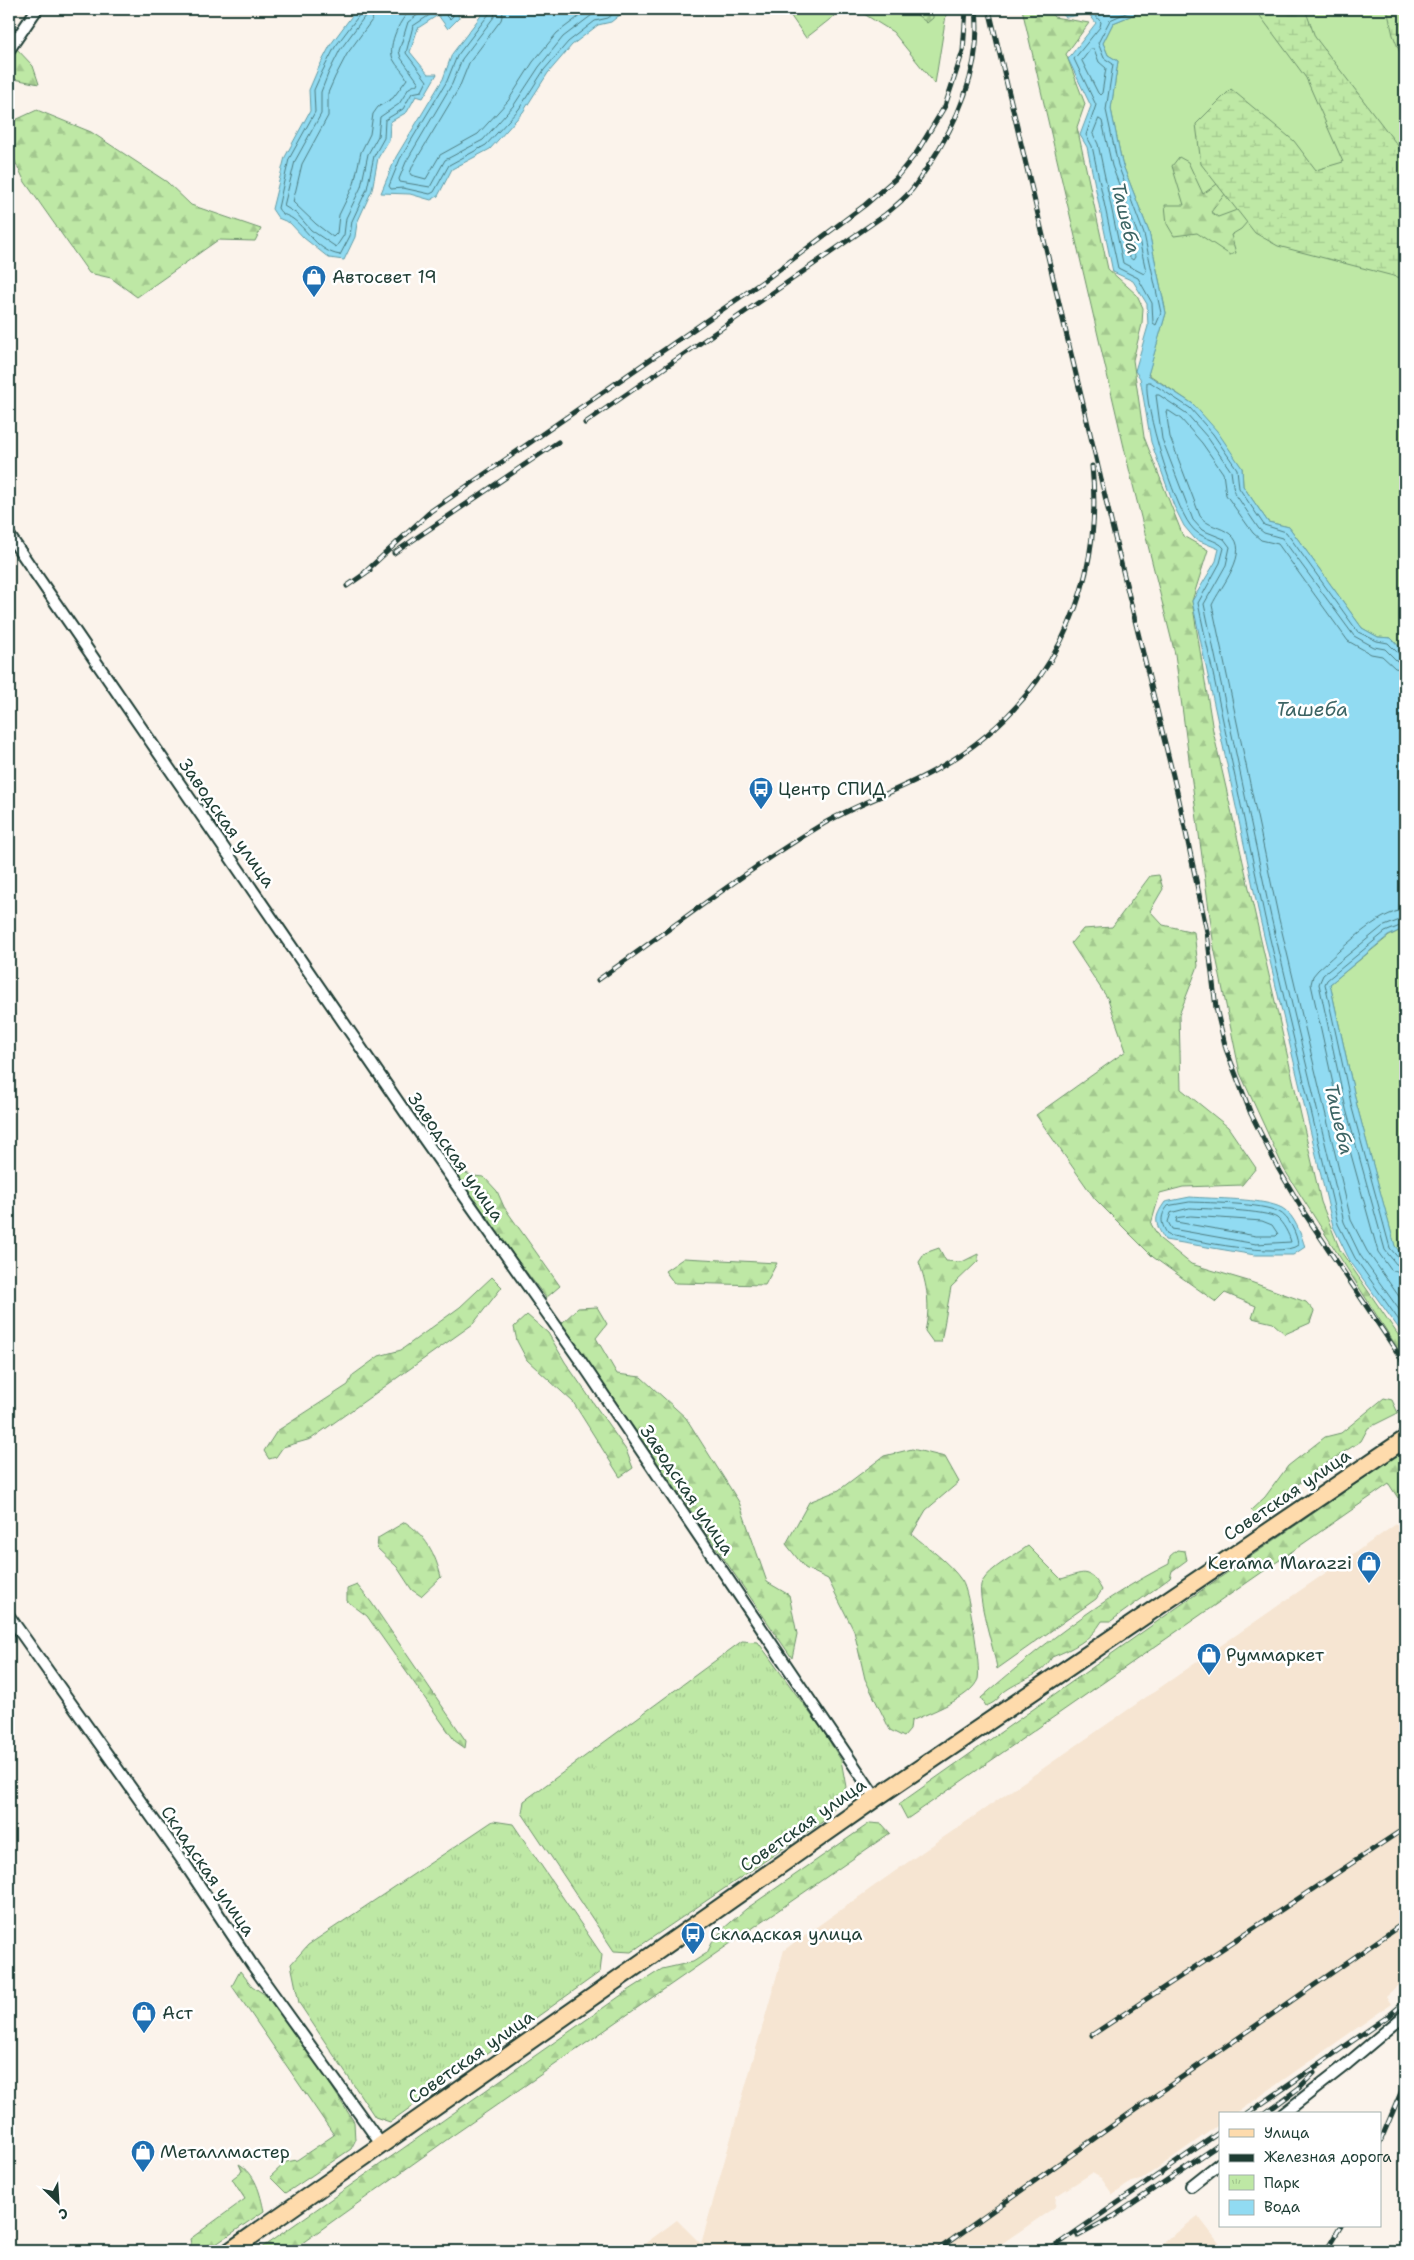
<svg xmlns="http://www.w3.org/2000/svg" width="1414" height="2260" viewBox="0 0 1414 2260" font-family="'Shantell Sans',sans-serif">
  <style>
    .built { fill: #f6e5d2 }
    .grass { fill: #bee8a5; stroke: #6e926c }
    .forest { fill: url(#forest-firs); stroke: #6e926c }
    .wetland { fill: url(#wetland-marsh); stroke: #6e926c }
    .park { fill: url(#park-tufts); stroke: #6e926c }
    .water { fill: #91dbf2; stroke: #639ca6 }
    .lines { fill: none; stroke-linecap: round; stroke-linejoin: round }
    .shore { stroke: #4d7c80; stroke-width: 1 }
    .street-casing { stroke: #1f3d34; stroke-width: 14 }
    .primary-casing { stroke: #1f3d34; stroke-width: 20 }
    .street { stroke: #fff; stroke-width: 10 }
    .primary { stroke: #fedbac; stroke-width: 16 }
    .rail-casing { stroke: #1f3d34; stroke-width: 5 }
    .rail { stroke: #fff; stroke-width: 3; stroke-dasharray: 9; stroke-linecap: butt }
    .labels { text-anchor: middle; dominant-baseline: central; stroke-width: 5; stroke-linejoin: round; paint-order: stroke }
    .poi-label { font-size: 18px; fill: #1f3d34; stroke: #fff; text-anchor: start }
    .street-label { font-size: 18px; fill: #1f3d34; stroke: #fff }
    .water-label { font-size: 19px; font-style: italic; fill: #3c6464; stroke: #fff }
  </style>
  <defs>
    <pattern id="forest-firs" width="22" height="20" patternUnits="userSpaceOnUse" patternTransform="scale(1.25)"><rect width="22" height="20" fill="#bee8a5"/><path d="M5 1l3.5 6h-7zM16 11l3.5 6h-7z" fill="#a3c88f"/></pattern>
    <pattern id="wetland-marsh" width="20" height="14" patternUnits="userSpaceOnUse" patternTransform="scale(1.25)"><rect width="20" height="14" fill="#bee8a5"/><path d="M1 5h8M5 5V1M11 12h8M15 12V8" fill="none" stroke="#a3c88f"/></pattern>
    <pattern id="park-tufts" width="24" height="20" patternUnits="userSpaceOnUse" patternTransform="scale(1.25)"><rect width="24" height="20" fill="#bee8a5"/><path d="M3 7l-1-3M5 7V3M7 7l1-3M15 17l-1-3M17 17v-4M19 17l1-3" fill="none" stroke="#a3c88f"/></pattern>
  </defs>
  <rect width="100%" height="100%" fill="#fbf3eb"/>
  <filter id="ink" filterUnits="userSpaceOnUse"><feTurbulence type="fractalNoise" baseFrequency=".02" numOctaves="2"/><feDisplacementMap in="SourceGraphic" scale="10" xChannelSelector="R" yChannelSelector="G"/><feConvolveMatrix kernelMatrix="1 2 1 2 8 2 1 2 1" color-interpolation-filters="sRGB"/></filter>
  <g filter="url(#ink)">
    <path class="built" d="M 1405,1518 L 1405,1979 L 1386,1996 L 1391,2004 L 1235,2114 L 1220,2114 L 1220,2124 L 1141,2180 L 1131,2182 L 1113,2195 L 1101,2178 L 1092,2173 L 1056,2196 L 1055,2207 L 991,2251 L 635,2251 L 677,2220 L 701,2244 L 784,1950 L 918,1855 Z
      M 1198,2216 L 1225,2251 L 1153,2251 L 1175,2234 Z"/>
    <path class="grass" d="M 786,9 L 843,9 L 806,38 Z
      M 856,9 L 947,9 L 935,84 L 893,32 Z
      M 1140,9 L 1405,9 L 1405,653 L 1391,638 L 1378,637 L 1362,628 L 1289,527 L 1268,522 L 1243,486 L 1242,468 L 1193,404 L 1148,374 L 1166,313 L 1149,232 L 1122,163 L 1111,109 L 1118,61 L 1108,55 L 1103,43 L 1113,23 L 1140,12 Z
      M 1405,928 L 1405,1258 L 1395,1247 L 1357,1106 L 1330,984 L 1389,936 Z"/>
    <path class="forest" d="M 910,9 L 933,9 L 933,18 L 927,23 Z
      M 1022,9 L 1047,9 L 1054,17 L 1089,23 L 1066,54 L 1085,104 L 1077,127 L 1108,269 L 1137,295 L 1143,308 L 1142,324 L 1133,360 L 1144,437 L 1183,536 L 1208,550 L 1192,601 L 1213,731 L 1321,1202 L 1340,1250 L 1405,1345 L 1405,1360 L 1284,1169 L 1240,1073 L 1214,947 L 1175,654 L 1130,473 Z
      M 16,48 L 33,66 L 39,84 L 9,78 L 9,62 Z
      M 37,110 L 91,132 L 167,182 L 191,205 L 261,229 L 255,241 L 218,240 L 137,297 L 111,278 L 89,273 L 25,182 L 9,149 L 9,123 Z
      M 1179,157 L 1188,162 L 1203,194 L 1220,182 L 1232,185 L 1211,212 L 1218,217 L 1253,204 L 1255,213 L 1241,229 L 1231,235 L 1236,253 L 1230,255 L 1197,233 L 1174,236 L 1167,224 L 1165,205 L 1184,205 L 1172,166 Z
      M 1159,875 L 1163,889 L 1150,911 L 1163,925 L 1194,932 L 1198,966 L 1179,1015 L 1181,1089 L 1228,1127 L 1256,1168 L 1242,1185 L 1183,1187 L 1160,1193 L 1151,1224 L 1160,1239 L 1191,1264 L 1248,1281 L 1306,1302 L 1314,1311 L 1310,1323 L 1285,1334 L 1273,1323 L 1252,1318 L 1256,1306 L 1225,1293 L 1216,1302 L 1153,1257 L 1095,1199 L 1036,1115 L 1126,1051 L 1108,999 L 1071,943 L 1083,929 L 1112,927 L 1150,876 Z
      M 454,1168 L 473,1176 L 484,1177 L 497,1191 L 504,1207 L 560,1286 L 546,1298 L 463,1188 Z
      M 939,1248 L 946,1261 L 962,1262 L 978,1254 L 978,1261 L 951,1287 L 941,1342 L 933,1342 L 925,1331 C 931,1306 927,1285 919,1262 L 925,1253 Z
      M 684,1258 L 777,1263 L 765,1285 L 674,1283 L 665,1271 Z
      M 492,1277 L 502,1287 L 473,1324 L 311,1439 L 283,1447 L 276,1457 L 269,1459 L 264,1451 L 277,1431 L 348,1385 L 353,1375 L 379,1356 L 401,1350 L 460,1307 Z
      M 597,1307 L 607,1324 L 596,1338 L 617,1374 L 641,1377 L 686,1418 L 739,1502 L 767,1582 L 789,1595 L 797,1634 L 792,1658 L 562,1323 L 578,1308 Z
      M 527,1315 L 548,1333 L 565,1362 L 626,1450 L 633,1468 L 620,1477 L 573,1402 L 527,1360 L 517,1341 L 514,1327 Z
      M 1384,1398 L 1392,1400 L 1398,1413 L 1368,1428 L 1361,1441 L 1316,1470 L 1268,1508 L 1256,1514 L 1251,1510 L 1265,1497 L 1288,1466 L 1325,1437 L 1341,1433 Z
      M 912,1449 L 945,1457 L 959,1482 L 926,1510 L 912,1534 C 929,1549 949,1562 962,1581 C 969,1590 981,1667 978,1679 C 971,1698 929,1713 911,1721 L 910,1730 L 904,1737 L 890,1730 L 865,1679 L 854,1631 L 828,1579 L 805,1568 L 786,1544 L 809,1502 L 839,1490 L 884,1456 Z
      M 1405,1450 L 1405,1473 L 1401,1476 L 1405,1483 L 1405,1493 L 1398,1498 L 1389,1484 L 907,1819 L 899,1804 L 1202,1590 Z
      M 405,1522 C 426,1536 435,1553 441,1577 L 421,1596 L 412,1590 L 397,1567 L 377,1548 L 378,1538 Z
      M 1028,1546 L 1061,1579 C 1083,1573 1089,1566 1102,1590 L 1096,1599 L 997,1669 C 995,1651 975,1594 982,1582 C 991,1567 1014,1556 1028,1546 Z
      M 1177,1550 L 1185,1551 L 1187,1560 L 1172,1571 L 1170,1578 L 1111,1621 L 1102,1621 C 1091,1640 1072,1649 1052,1657 C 1041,1676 1025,1678 1008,1689 C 998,1695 1000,1701 986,1706 L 981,1698 C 1038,1648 1100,1599 1169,1564 L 1170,1556 Z
      M 357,1585 L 371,1602 L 466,1741 L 465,1748 L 455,1741 L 367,1616 L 347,1601 L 347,1589 Z
      M 870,1823 L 882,1824 L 890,1833 L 452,2136 L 291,2251 L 257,2251 L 623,1994 L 662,1969 L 693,1962 L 707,1953 L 713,1941 L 723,1929 L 746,1909 Z
      M 240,1971 L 252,1986 L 267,1996 L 318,2065 L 354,2122 L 355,2141 L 351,2149 L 286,2193 L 270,2177 L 286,2162 L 297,2160 L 334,2135 L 232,1986 Z
      M 239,2164 C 256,2174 260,2193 264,2211 L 206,2251 L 196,2251 L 192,2248 L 190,2239 L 245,2199 L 232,2179 L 242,2171 Z"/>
    <path class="wetland" d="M 1255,9 L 1305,9 L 1315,37 L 1405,155 L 1405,279 L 1278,246 L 1255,233 L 1201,164 L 1196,124 L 1231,89 L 1294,141 L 1316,170 L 1343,162 L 1306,78 Z
      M 1387,9 L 1405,9 L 1405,65 L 1393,35 Z"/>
    <path class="park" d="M 742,1641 L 758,1642 L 823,1731 L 841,1760 L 846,1787 L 828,1818 L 631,1952 L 614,1951 L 522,1813 L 524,1801 Z
      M 493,1821 L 513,1824 L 602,1955 L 600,1972 L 390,2122 L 375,2117 L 299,2003 L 291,1964 L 308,1945 Z"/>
    <path class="water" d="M 357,9 L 457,9 L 459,18 L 448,29 L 438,15 L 418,28 L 410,52 L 428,74 L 437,74 L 423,98 L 416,96 L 407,112 L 390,122 L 389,140 L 378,158 L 372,190 L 357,223 L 355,237 L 344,260 L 329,258 L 304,238 L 290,223 L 278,218 L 272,209 L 285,157 L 310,111 L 309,90 L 318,69 L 331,44 Z
      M 486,9 L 641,9 L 630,12 L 626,10 L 611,22 L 598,25 L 572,45 L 548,73 L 523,112 L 490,149 L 452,169 L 438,196 L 431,200 L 410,194 L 381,193 L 396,157 L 443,79 L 452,54 Z
      M 1053,9 L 1140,9 L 1140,12 L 1113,23 L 1103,43 L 1108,55 L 1118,61 L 1111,109 L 1122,163 L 1149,232 L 1166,313 L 1148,375 L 1193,404 L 1217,431 L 1242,468 L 1243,486 L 1268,522 L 1289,527 L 1362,628 L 1378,637 L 1391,638 L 1405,653 L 1405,928 L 1388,936 L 1330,984 L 1357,1106 L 1395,1246 L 1405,1258 L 1405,1337 L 1350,1261 L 1333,1226 L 1260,919 L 1192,601 L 1216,561 L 1219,549 L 1195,539 L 1184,526 L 1174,506 L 1151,442 L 1140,378 L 1135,371 L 1148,326 L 1147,304 L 1133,281 L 1113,272 L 1087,147 L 1080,135 L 1091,106 L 1068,59 L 1096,23 L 1089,14 L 1066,17 Z
      M 1190,1197 C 1213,1199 1263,1198 1282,1208 C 1295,1215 1301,1235 1305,1247 L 1293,1255 L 1255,1255 L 1165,1240 C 1155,1223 1153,1219 1165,1202 Z"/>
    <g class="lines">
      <path class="shore" d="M 361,9 L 360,14 L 335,47 L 322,72 L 314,90 L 315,112 L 289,159 L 278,208 C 282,216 286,214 293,219 C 309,231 317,251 340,255 L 350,236 L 352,221 L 367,189 L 374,156 L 384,138 L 385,120 L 403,109 L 412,93 L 422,91 L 427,81 L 406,53 L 413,26 L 437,10 L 442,11 L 450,19 L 453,16 L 452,9
        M 367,9 L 365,16 L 340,50 L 328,74 L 321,92 L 321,114 L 295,161 L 284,206 L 297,214 L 311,230 L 336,247 L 344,235 L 346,218 L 361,187 L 368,154 L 378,136 L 380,117 L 399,104 L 409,88 L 419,83 L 401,58 L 399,51 L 408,22 L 426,9
        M 375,9 L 372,20 L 347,54 L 335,77 L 328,93 L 328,116 L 302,164 L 293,202 L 316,224 L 333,237 L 337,233 L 339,215 L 354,184 L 361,152 L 370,134 L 373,114 L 378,107 L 393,98 L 407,79 C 404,72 397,67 393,59 C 387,44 401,17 412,9
        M 490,9 L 489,14 L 457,56 L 447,81 L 400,159 L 389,186 L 391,189 L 403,188 L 430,194 L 434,192 L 449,165 L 486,145 L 519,109 L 544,70 L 568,42 L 595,21 L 608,18 L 619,9
        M 496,9 L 494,17 L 462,59 L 452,84 L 406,162 L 399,179 L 400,182 L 430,187 L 445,160 L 483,140 L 514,105 L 539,67 L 563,37 L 592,15 L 610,9
        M 504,9 L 501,20 L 469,63 L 459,88 L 413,165 L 410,173 L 411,175 L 426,179 L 440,155 L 478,134 L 508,101 L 533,62 L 557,33 L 589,9
        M 1062,9 L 1068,12 L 1090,10 L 1101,22 L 1100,27 L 1074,59 L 1096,105 L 1086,135 L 1092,146 L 1118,268 L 1138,278 L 1152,303 L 1153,323 L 1156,325 L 1161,313 L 1144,234 L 1118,165 L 1106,110 L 1113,64 L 1104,58 L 1098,43 L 1110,20 L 1135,9
        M 1091,49 L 1094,49 L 1099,62 L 1106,68 L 1102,93 L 1100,95 L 1098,93 L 1082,61 Z
        M 1099,119 L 1102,121 L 1112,166 L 1138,235 L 1146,271 L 1144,274 L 1123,263 L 1098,144 L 1093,134 Z
        M 1127,235 L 1131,238 L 1135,257 L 1133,260 L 1129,257 L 1125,237 Z
        M 1405,656 L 1400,655 L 1388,643 L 1377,641 L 1358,632 L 1286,532 L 1264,525 L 1239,488 L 1237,469 L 1213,434 L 1190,408 L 1150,382 L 1147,382 C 1144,408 1174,504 1190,525 C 1200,540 1218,539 1224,548 L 1220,563 L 1198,603 L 1265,918 L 1338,1224 L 1355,1258 L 1405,1329
        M 1405,663 L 1397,661 L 1385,649 L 1374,647 L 1354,636 L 1282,538 L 1264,533 L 1259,529 L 1234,492 L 1231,471 L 1208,438 L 1186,413 L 1159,395 L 1156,395 L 1162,439 L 1193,520 L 1202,530 L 1224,539 L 1230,547 L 1226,565 L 1204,604 L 1271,917 L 1344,1222 L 1360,1255 L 1405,1318
        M 1405,670 L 1395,668 L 1382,656 L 1371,654 L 1348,641 L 1278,544 L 1261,540 L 1253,533 L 1226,495 L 1223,473 L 1202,443 L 1181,419 L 1169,411 L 1166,411 L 1170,437 L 1200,516 C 1208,527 1220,526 1230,534 C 1252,551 1220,587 1212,605 L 1278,915 L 1351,1220 L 1367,1251 L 1405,1305
        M 1405,910 C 1378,911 1339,952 1318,970 L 1313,976 L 1311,984 L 1339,1111 L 1378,1252 L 1391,1270 L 1405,1275
        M 1405,918 L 1382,927 L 1323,975 L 1319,984 L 1346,1109 L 1385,1250 L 1396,1264 L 1405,1267
        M 1405,924 L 1385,932 L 1327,980 L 1325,984 L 1352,1108 L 1390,1248 L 1400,1260 L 1405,1261
        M 1190,1202 C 1212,1203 1261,1203 1279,1212 C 1289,1217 1297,1234 1298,1245 C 1281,1259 1192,1240 1168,1235 C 1161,1224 1159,1217 1168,1206 Z
        M 1190,1208 C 1206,1209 1266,1210 1277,1218 C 1283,1223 1289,1234 1291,1242 L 1256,1244 L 1172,1229 L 1168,1222 L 1171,1213 Z
        M 1191,1216 L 1262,1221 L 1272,1225 L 1278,1234 L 1276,1236 L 1256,1236 L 1176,1222 L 1177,1218 Z"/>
      <defs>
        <path id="street" d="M 9,50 L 37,9
          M 9,535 L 405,1112 L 582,1363 L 876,1798
          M 9,1616 L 185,1864 L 253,1966 L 381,2144
          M 1283,2114 L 1348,2063 L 1405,2015
          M 1191,2186 L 1220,2163"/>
        <path id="primary" d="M 230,2251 L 876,1798 L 1405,1439"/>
      </defs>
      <use href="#street" class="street-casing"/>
      <use href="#primary" class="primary-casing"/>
      <use href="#street" class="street"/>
      <use href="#primary" class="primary"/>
      <defs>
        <path id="rail" d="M 989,9 L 1119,555 L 1179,800 L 1207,932 L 1216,1008 L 1226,1049 L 1251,1114 L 1278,1168 L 1305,1214 L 1405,1364
          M 585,423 L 886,214 C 894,207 902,201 909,193 C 916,186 921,176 927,168 C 958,122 982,66 976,9
          M 394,553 L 558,442
          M 364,573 L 431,511 L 765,280 L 865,205 L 895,179 L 917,152 L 945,106 L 963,51 L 966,9
          M 347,586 L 370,570
          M 598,980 C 671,929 742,873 818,827 C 857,803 900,791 939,768 C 1048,706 1105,591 1092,466
          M 1092,2035 L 1405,1828
          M 1247,2114 L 1390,2015 L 1405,2002
          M 1264,2114 L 1299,2088 L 1314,2073
          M 1380,2142 L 1405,2083
          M 1078,2236 L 1114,2216 L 1220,2144
          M 936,2251 L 1126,2116 L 1405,1922
          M 1048,2251 L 1220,2132
          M 1326,2251 L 1341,2226"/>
      </defs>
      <use href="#rail" class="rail-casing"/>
      <use href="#rail" class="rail"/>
    </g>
  </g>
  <defs>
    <symbol id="shop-pin" viewBox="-11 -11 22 30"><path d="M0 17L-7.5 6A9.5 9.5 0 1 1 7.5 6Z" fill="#1f6fb2" stroke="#fff"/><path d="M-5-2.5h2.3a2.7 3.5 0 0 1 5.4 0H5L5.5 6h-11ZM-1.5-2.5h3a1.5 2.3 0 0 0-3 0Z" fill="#fff"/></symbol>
    <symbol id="bus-pin" viewBox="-11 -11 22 30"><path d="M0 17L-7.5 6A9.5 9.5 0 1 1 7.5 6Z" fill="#1f6fb2" stroke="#fff"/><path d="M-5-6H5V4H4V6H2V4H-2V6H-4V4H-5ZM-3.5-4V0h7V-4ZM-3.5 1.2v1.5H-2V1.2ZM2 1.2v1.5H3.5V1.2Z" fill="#fff"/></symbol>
  </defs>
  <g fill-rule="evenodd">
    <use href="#shop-pin" x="300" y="263" width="28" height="38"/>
    <use href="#bus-pin" x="747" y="775" width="28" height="38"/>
    <use href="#shop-pin" x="1355" y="1549" width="28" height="38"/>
    <use href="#shop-pin" x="1195" y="1641" width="28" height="38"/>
    <use href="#bus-pin" x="679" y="1920" width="28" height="38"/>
    <use href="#shop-pin" x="130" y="1999" width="28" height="38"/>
    <use href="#shop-pin" x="129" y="2138" width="28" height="38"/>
  </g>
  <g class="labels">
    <g class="poi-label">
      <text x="332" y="277">Автосвет 19</text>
      <text x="778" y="789">Центр СПИД</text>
      <text x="1352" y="1563" text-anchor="end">Kerama Marazzi</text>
      <text x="1226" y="1655">Руммаркет</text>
      <text x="710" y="1934">Складская улица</text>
      <text x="162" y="2013">Аст</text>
      <text x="160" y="2152">Металлмастер</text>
    </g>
    <g class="street-label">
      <text transform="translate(227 823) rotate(55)">Заводская улица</text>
      <text transform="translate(456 1157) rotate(55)">Заводская улица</text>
      <text transform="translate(687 1490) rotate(56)">Заводская улица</text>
      <text transform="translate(1287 1495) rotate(-34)">Советская улица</text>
      <text transform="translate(803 1825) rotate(-35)">Советская улица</text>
      <text transform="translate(208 1871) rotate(56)">Складская улица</text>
      <text transform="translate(471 2057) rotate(-35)">Советская улица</text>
    </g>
    <g class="water-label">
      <text transform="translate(1126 218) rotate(77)">Ташеба</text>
      <text x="1312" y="709">Ташеба</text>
      <text transform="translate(1339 1119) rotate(77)">Ташеба</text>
    </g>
  </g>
  <rect width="1414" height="2260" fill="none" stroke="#fff" stroke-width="30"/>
  <rect x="15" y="15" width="1384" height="2230" fill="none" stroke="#1f3d34" stroke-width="2" filter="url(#ink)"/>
  <rect x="1219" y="2112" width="162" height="115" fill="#ffffff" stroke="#a5b1ae"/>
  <rect x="1229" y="2129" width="25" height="8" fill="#fedbac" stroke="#a5b1ae"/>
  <text x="1264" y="2138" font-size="15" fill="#1f3d34">Улица</text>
  <rect x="1229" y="2154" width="25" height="8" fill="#1f3d34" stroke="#a5b1ae"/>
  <text x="1264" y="2162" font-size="15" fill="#1f3d34">Железная дорога</text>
  <rect x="1229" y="2175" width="25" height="15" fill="url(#park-tufts)" stroke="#a5b1ae"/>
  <text x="1264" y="2188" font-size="15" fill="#1f3d34">Парк</text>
  <rect x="1229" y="2200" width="25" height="15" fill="#91dbf2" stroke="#a5b1ae"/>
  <text x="1264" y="2212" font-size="15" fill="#1f3d34">Вода</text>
  <g transform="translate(58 2202) rotate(155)" stroke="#ffffff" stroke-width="4" paint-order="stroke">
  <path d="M0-4L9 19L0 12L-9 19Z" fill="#1f3d34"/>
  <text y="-8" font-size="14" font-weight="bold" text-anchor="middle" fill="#1f3d34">С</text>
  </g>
</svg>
